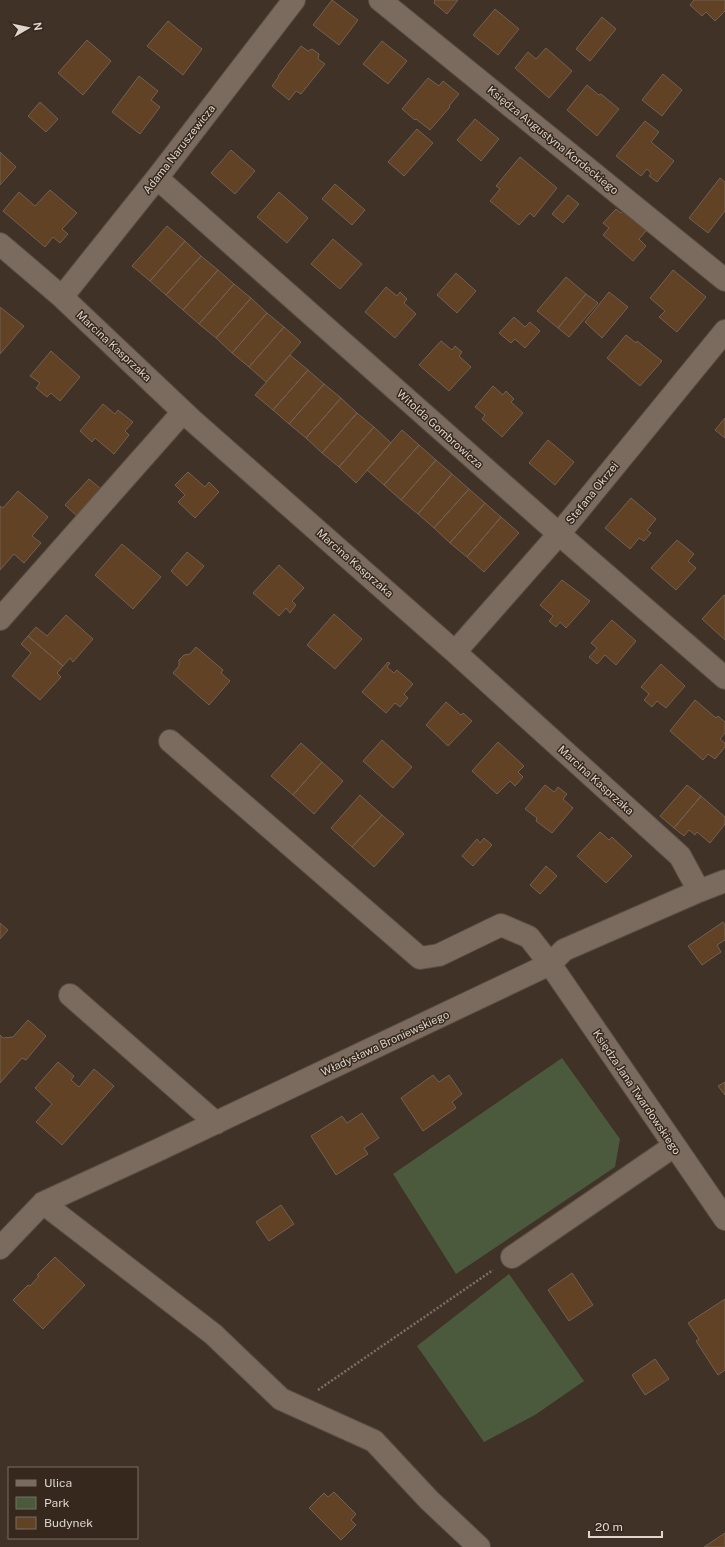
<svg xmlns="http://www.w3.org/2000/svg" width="725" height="1547" viewBox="0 0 725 1547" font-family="'Public Sans',sans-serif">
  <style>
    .green { fill: #4b5a3d }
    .building { fill: #614225; stroke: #716154 }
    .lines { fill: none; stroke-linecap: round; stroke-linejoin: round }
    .minor-casing { stroke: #5a4e43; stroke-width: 24 }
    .path { stroke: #7d7166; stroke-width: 2.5; stroke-dasharray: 2 2; stroke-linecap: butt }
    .minor { stroke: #7b6b5e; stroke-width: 22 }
    .labels { text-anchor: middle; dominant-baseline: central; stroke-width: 3; stroke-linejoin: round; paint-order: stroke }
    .street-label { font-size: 11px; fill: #ded5cd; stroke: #36281c }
  </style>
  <rect width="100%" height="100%" fill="#403226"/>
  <path class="green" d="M 562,1058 L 620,1139 L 615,1167 L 456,1274 L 393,1174 Z
    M 509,1274 L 584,1381 L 535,1415 L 484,1442 L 417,1346 Z"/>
  <path class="building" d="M 332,0 L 358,20 L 339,45 L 313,25 Z
    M 434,0 L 458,0 L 447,14 L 434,3 L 435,1 Z
    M 694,0 L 725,0 L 725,11 L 715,21 L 706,12 L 702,16 L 690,5 Z
    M 495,9 L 519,29 L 498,55 L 473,35 Z
    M 602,17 L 616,29 L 590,61 L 576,49 Z
    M 168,21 L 202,49 L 183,75 L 147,46 Z
    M 87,40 L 111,61 L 83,95 L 58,73 Z
    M 382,41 L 407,61 L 388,84 L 363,64 Z
    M 301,46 L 308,51 L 312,49 L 319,54 L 318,59 L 325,64 L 301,94 L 296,91 L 289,100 L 272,86 L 279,76 L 278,76 Z
    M 546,48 L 572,71 L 549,98 L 515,68 L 528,52 L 536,59 Z
    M 663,74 L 682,90 L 662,116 L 642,100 Z
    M 139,76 L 158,91 L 151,100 L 160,107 L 140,134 L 112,112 Z
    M 428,78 L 439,86 L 443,81 L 459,94 L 449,106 L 450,107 L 430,130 L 416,119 L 415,120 L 402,109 Z
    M 587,85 L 599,95 L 601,94 L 619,109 L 597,136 L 567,110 Z
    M 40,102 L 58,119 L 46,132 L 28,116 Z
    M 475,119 L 499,139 L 481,161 L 457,140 Z
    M 645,121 L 659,132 L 651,142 L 674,161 L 657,182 L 649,176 L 651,173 L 647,169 L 641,176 L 616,156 Z
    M 417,129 L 433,143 L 404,176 L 388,162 Z
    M 231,150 L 255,171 L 235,194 L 211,173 Z
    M 0,152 L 16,167 L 0,185 Z
    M 520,157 L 557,188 L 534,217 L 530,213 L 519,225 L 490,201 L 500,189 L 496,186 Z
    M 720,178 L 725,182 L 725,211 L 708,233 L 689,218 Z
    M 335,184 L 365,210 L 352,225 L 322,199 Z
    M 50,190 L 77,213 L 62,229 L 68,234 L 60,243 L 53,237 L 45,247 L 3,211 L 19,192 L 35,206 Z
    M 279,192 L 308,218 L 287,243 L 257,217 Z
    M 568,195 L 579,204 L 563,223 L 552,214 Z
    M 616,209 L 621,213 L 623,211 L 646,231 L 639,239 L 646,246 L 633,261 L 603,235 L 609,228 L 603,223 Z
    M 167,226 L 185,241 L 150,281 L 132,266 Z
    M 333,239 L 362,264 L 340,289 L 311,264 Z
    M 185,241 L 201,256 L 166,295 L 150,281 Z
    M 201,256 L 218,270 L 183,310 L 166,295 Z
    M 218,270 L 234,284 L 199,324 L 183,310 Z
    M 673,270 L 706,297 L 677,332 L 659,317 L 665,311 L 650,298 Z
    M 456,273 L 476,291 L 457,313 L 437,295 Z
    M 566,277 L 586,294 L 558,328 L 537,311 Z
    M 234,284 L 251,298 L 216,338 L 199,324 Z
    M 386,287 L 397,296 L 400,292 L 407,299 L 404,303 L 416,314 L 395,338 L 365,312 Z
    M 609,292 L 628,307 L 602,338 L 585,322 Z
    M 586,294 L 598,303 L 569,337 L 558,328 Z
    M 251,298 L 267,313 L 232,353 L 216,338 Z
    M 0,307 L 24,326 L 0,354 Z
    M 267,313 L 284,327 L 249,367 L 232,353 Z
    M 514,317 L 525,327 L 530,322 L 540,331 L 525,348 L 515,339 L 511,343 L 499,333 Z
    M 284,327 L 301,342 L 266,382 L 249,367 Z
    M 626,335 L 636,343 L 637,341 L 662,361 L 640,386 L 607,358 Z
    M 441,341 L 452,350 L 455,346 L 462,352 L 459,356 L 471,367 L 449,391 L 419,365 Z
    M 51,351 L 80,377 L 60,401 L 51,393 L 47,397 L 36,388 L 40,383 L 30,376 Z
    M 290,355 L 308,370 L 273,410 L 255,395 Z
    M 308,370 L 324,384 L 289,424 L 273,410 Z
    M 324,384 L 341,398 L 306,438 L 289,424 Z
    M 493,386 L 503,395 L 506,391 L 514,399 L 511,402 L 523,413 L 502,437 L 482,419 L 485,415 L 475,407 Z
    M 341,398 L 357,413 L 322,453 L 306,438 Z
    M 103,404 L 115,414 L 118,410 L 133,422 L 125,431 L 129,435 L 114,454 L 95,438 L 92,442 L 80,431 Z
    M 357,413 L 374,427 L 339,467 L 322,453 Z
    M 725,418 L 725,438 L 715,430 Z
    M 374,427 L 391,443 L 356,483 L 339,467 Z
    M 402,430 L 419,445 L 384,485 L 367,470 Z
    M 548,440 L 574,462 L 555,485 L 529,463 Z
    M 419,445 L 436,460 L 401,500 L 384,485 Z
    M 436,460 L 452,474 L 418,514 L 401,500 Z
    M 188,472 L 205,487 L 209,482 L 219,492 L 195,518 L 178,502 L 185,495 L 175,485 Z
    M 452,474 L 469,489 L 434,528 L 418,514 Z
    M 89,479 L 101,489 L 77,516 L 65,505 Z
    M 469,489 L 485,503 L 450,543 L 434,528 Z
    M 18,491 L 48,517 L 32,536 L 41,543 L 24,563 L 14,554 L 0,570 L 0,506 L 3,508 Z
    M 631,498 L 656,519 L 647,530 L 651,533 L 644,541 L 639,538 L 630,549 L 605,528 Z
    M 485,503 L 501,517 L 467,557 L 450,543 Z
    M 501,517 L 519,533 L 484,572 L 467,557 Z
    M 677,540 L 694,554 L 688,561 L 696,568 L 676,590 L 651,568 Z
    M 122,544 L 161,577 L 133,609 L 95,575 Z
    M 187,552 L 204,566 L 187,586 L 171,571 Z
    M 279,565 L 304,588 L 292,601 L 296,605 L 290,613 L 286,608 L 279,616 L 253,593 Z
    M 562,580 L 590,601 L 566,628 L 560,622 L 556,627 L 549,621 L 553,616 L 540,605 Z
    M 724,595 L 725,596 L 725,640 L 702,619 Z
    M 334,614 L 362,639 L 335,669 L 307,645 Z
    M 66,615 L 93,639 L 73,662 L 70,658 L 63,666 L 28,636 L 36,627 L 47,636 Z
    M 612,620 L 636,641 L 616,665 L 605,655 L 597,664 L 589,657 L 597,648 L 591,643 Z
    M 28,636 L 63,666 L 57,673 L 61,677 L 40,700 L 12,676 L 31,653 L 21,644 Z
    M 196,647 L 223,670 L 221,673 L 230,681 L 209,705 L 173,673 L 179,666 L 179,660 L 184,655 L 190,654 Z
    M 388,662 L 390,663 L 387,667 L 394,673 L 397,670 L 413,684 L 404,694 L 408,698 L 400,707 L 395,703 L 386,713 L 362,692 Z
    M 661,664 L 685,686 L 666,708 L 657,701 L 652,707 L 644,700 L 649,694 L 641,687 Z
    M 695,700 L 716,718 L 718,716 L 725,722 L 725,733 L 720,739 L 725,743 L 725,747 L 715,759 L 708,754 L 703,760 L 670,731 Z
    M 446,702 L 461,715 L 463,713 L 472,721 L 448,746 L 426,725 Z
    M 382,740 L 412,767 L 393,788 L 363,761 Z
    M 498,742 L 524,766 L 518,772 L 523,777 L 515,786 L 510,781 L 497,794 L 472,771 Z
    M 301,743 L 322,762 L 293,795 L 271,776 Z
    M 322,762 L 343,781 L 314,814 L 293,795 Z
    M 545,785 L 554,792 L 558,787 L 567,794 L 563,799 L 573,808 L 552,833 L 536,821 L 537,818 L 525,809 Z
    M 687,785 L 701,796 L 674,828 L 660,816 Z
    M 360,795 L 382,815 L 352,847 L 331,828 Z
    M 701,796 L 725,817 L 725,824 L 710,843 L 697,832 L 695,835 L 689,830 L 684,836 L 674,828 Z
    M 382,815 L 404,834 L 374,867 L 352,847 Z
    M 600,832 L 609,840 L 612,837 L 632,856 L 606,883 L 577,856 Z
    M 484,838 L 492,845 L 473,866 L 462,856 L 477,839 L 480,843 Z
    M 546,866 L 557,876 L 540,894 L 530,885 Z
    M 723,922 L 725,925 L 725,940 L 717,945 L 721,952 L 702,965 L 688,946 Z
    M 0,923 L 8,930 L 0,939 Z
    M 28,1020 L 46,1036 L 26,1060 L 22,1058 L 0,1083 L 0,1035 L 3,1038 L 13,1037 Z
    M 58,1062 L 74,1076 L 71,1080 L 79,1087 L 94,1069 L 114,1086 L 62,1145 L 36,1122 L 52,1104 L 35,1088 Z
    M 433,1075 L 439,1082 L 449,1075 L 462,1094 L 452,1102 L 456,1108 L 423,1131 L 401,1098 Z
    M 725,1082 L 725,1095 L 718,1086 Z
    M 362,1113 L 379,1138 L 364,1148 L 368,1154 L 336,1175 L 311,1136 L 342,1116 L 347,1123 Z
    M 281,1205 L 294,1224 L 269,1241 L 256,1222 Z
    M 55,1257 L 85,1285 L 43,1329 L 13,1300 L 28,1285 L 30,1286 L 39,1276 L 37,1275 Z
    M 572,1273 L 593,1305 L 569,1321 L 548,1290 Z
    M 725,1299 L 725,1370 L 718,1375 L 696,1341 L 699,1339 L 688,1323 Z
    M 655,1359 L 669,1379 L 645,1395 L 632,1375 Z
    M 334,1492 L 356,1514 L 351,1520 L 356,1525 L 341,1540 L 309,1508 L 324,1493 L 328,1497 Z
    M 725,1533 L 725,1547 L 704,1547 Z"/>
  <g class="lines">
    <defs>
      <path id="minor" d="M 380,0 L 725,280
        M 157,178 L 559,534 L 725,678
        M 0,244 L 62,297 L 192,420 L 455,652 L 680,856 L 699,891
        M 62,297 L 157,178 L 294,0
        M 0,619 L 183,412
        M 455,652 L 559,534 L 725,331
        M 170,741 L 420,958 L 439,955 L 501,925 L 529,937 L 550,964 L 725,1219
        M 70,995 L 216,1123
        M 43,1203 L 213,1334 L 281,1399 L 374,1441 L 429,1500 L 479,1547
        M 0,1248 L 43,1203 L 156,1151 L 550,964 L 564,950 L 699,891 L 725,881
        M 512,1257 L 674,1146"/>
    </defs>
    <use href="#minor" class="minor-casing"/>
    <path class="path" d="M 318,1390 L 493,1270"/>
    <use href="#minor" class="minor"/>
  </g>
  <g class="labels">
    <g class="street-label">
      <text transform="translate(553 140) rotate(39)">Księdza Augustyna Kordeckiego</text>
      <text transform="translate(179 149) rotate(-52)">Adama Naruszewicza</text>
      <text transform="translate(114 346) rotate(43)">Marcina Kasprzaka</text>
      <text transform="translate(440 429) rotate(42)">Witolda Gombrowicza</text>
      <text transform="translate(592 493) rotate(-51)">Stefana Okrzei</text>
      <text transform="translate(355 563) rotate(41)">Marcina Kasprzaka</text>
      <text transform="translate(596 780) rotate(42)">Marcina Kasprzaka</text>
      <text transform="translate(385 1043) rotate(-25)">Władysława Broniewskiego</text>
      <text transform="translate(637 1092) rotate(56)">Księdza Jana Twardowskiego</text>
    </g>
  </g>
  <rect x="8" y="1467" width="130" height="72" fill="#36281c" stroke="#796d63"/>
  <rect x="16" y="1480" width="20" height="6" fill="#7b6b5e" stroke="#796d63"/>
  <text x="44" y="1487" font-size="12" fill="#ded5cd">Ulica</text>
  <rect x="16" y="1497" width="20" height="12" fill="#4b5a3d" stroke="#796d63"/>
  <text x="44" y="1507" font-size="12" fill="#ded5cd">Park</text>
  <rect x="16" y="1517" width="20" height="12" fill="#614225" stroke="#796d63"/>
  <text x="44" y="1527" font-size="12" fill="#ded5cd">Budynek</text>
  <g transform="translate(28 28) rotate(81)" stroke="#36281c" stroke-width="3" paint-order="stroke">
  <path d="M0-3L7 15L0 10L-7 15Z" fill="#ded5cd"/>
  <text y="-6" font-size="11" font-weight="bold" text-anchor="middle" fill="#ded5cd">N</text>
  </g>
  <path d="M589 1531v6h73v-6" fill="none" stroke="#ded5cd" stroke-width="2"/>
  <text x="595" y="1531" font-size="12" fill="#ded5cd" stroke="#36281c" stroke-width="3" paint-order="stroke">20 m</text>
</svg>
